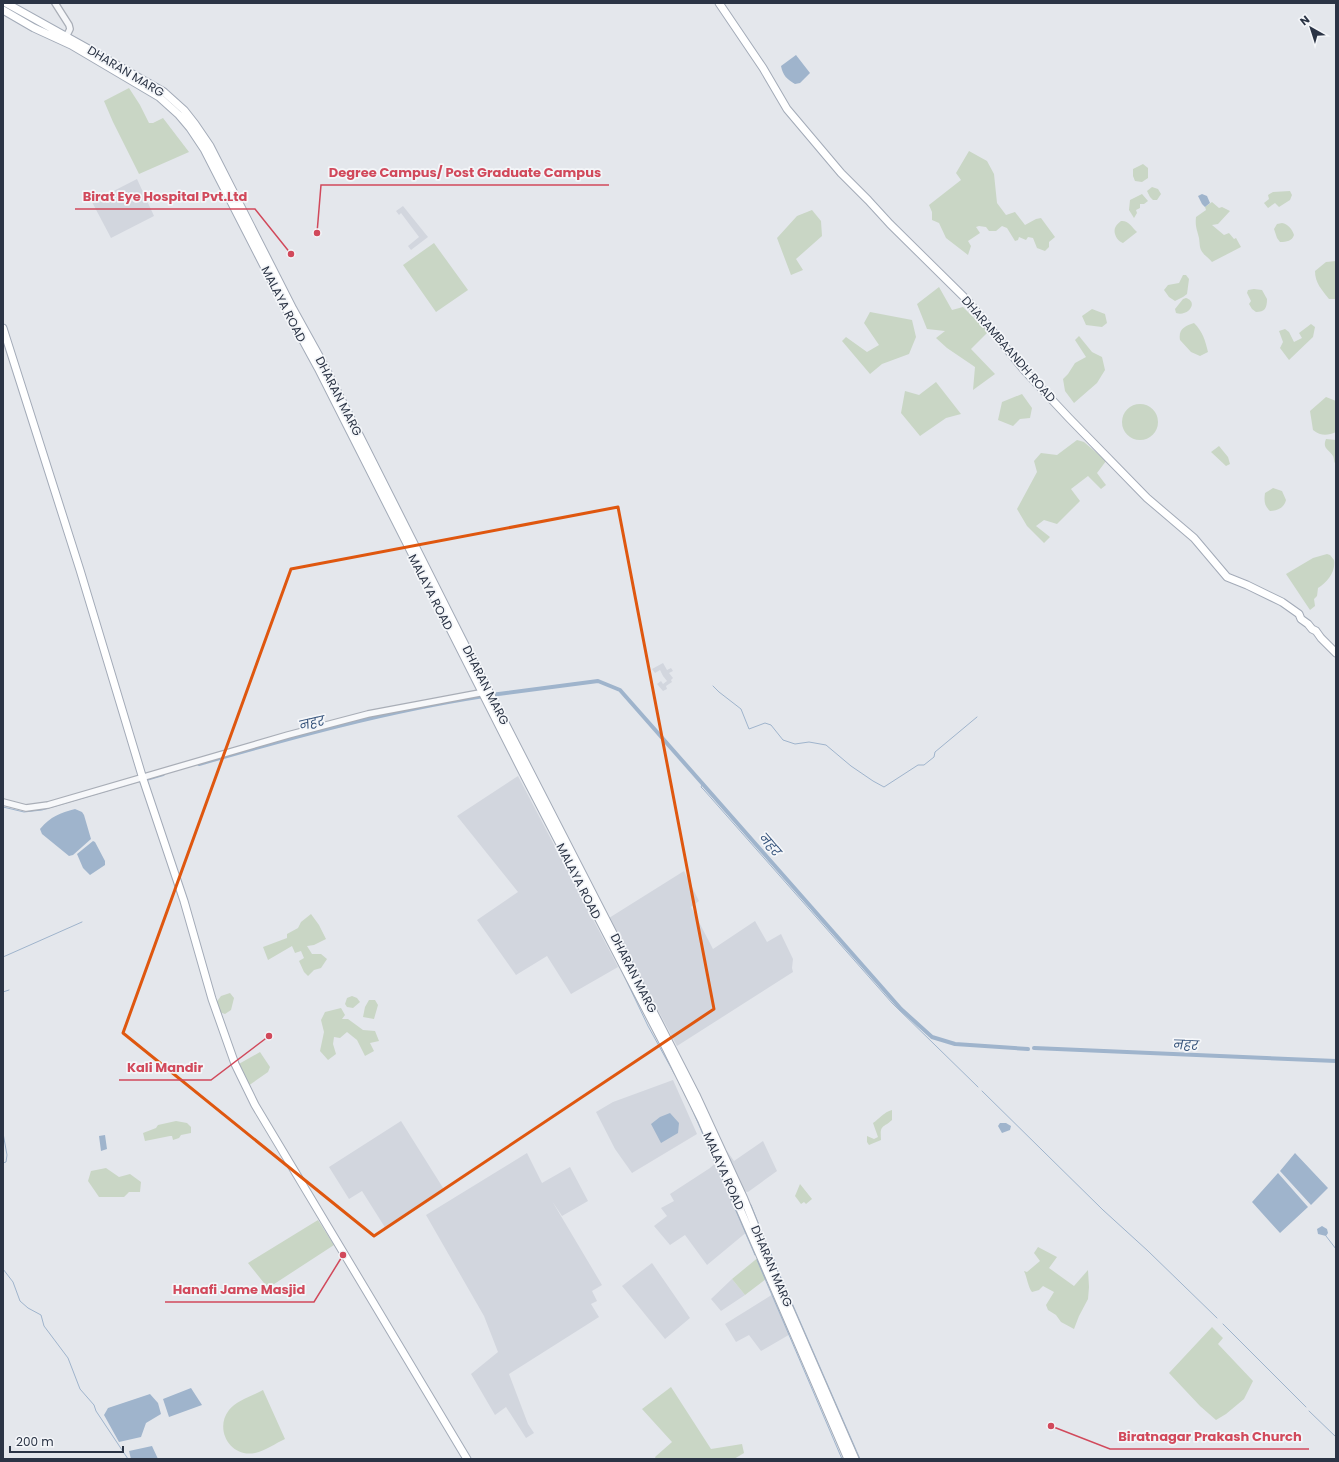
<svg xmlns="http://www.w3.org/2000/svg" width="1339" height="1462" viewBox="0 0 1339 1462" font-family="Poppins,'Noto Sans Devanagari',sans-serif">
  <style>
    .built { fill: #d2d6de }
    .green { fill: #c9d6c5 }
    .water { fill: #9fb4cc }
    .lines { fill: none; stroke-linecap: round; stroke-linejoin: round }
    .stream { stroke: #9fb4cc; stroke-width: 1 }
    .canal { stroke: #9fb4cc; stroke-width: 4 }
    .minor-casing { stroke: #a9aeb7; stroke-width: 8 }
    .major-casing { stroke: #a3abb8; stroke-width: 9 }
    .minor { stroke: #f7f8fa; stroke-width: 5.5 }
    .major { stroke: #fff; stroke-width: 7 }
    .marked { fill: none; stroke: #df570f; stroke-width: 3; stroke-linejoin: round }
    .labels { text-anchor: middle; dominant-baseline: central; stroke-width: 3.5; stroke-linejoin: round; paint-order: stroke }
    .street-label { font-size: 12px; fill: #2b3445; stroke: #f4f6f9 }
    .water-label { font-size: 13px; font-style: italic; fill: #34527a; stroke: #f4f6f9 }
    .leader { fill: none; stroke: #d1495b; stroke-width: 1.5 }
    .callout-dot { fill: #d1495b; stroke: #f4f6f9; stroke-width: 1.5 }
    .callout-label { font-size: 13px; text-anchor: middle; font-weight: bold; fill: #d1495b; stroke: #f4f6f9; stroke-width: 3.5; stroke-linejoin: round; paint-order: stroke }
  </style>
  <rect width="100%" height="100%" fill="#e4e7ec"/>
  <path class="built" d="M 137,179 L 154,216 L 111,238 L 92,202 Z
    M 403,206 L 428,237 L 411,250 L 408,246 L 419,237 L 401,213 L 399,215 L 396,211 Z
    M 663,663 L 667,670 L 671,668 L 673,671 L 669,673 L 673,678 L 671,680 L 672,682 L 666,686 L 667,689 L 663,691 L 657,684 L 661,681 L 663,684 L 667,681 L 663,676 L 660,670 L 655,673 L 652,669 Z
    M 518,776 L 618,967 L 571,994 L 547,956 L 516,975 L 477,920 L 518,892 L 457,816 Z
    M 684,871 L 699,901 L 691,907 L 713,949 L 755,921 L 767,942 L 781,934 L 793,959 L 792,968 L 793,972 L 677,1046 L 609,918 Z
    M 673,1080 L 697,1134 L 632,1173 L 615,1149 L 596,1112 L 613,1102 Z
    M 401,1121 L 445,1191 L 386,1229 L 362,1191 L 349,1199 L 329,1167 Z
    M 763,1141 L 777,1171 L 748,1192 L 743,1191 L 724,1154 L 727,1151 L 734,1161 Z
    M 527,1153 L 542,1183 L 570,1167 L 588,1201 L 562,1216 L 552,1201 L 602,1285 L 592,1291 L 597,1301 L 591,1304 L 599,1317 L 509,1374 L 528,1424 L 534,1433 L 526,1438 L 506,1407 L 495,1415 L 471,1374 L 498,1352 L 484,1316 L 426,1215 Z
    M 722,1157 L 754,1226 L 707,1265 L 685,1235 L 670,1245 L 654,1226 L 667,1216 L 661,1208 L 674,1201 L 670,1194 L 710,1168 Z
    M 652,1263 L 690,1318 L 665,1339 L 622,1286 Z
    M 732,1279 L 745,1295 L 721,1311 L 711,1299 Z
    M 781,1289 L 799,1329 L 761,1351 L 749,1335 L 736,1342 L 725,1324 Z"/>
  <path class="green" d="M 129,88 L 140,105 L 149,123 L 153,123 L 163,118 L 189,152 L 139,174 L 113,122 L 104,101 Z
    M 969,151 L 987,161 L 994,174 L 997,203 L 1006,215 L 1015,212 L 1025,225 L 1036,219 L 1041,218 L 1055,237 L 1049,242 L 1049,247 L 1045,251 L 1037,248 L 1033,238 L 1028,237 L 1026,240 L 1019,237 L 1018,240 L 1015,241 L 1007,228 L 1002,226 L 996,231 L 989,231 L 986,227 L 979,226 L 976,227 L 980,233 L 968,241 L 971,246 L 968,255 L 946,238 L 939,223 L 932,220 L 932,212 L 929,205 L 961,180 L 956,173 Z
    M 1143,164 L 1148,168 L 1148,178 L 1142,182 L 1135,181 L 1133,176 L 1133,169 Z
    M 1152,187 L 1158,189 L 1161,194 L 1157,200 L 1153,200 L 1150,197 L 1147,191 Z
    M 1290,191 L 1292,195 L 1290,200 L 1279,207 L 1275,203 L 1268,208 L 1264,203 L 1269,199 L 1268,195 L 1273,192 Z
    M 1142,194 L 1148,201 L 1144,204 L 1140,204 L 1140,208 L 1136,210 L 1137,213 L 1134,218 L 1129,210 L 1130,200 Z
    M 1212,202 L 1219,208 L 1222,207 L 1230,211 L 1218,224 L 1212,225 L 1224,235 L 1229,233 L 1234,239 L 1236,238 L 1241,247 L 1212,262 C 1209,258 1206,257 1203,253 C 1199,248 1200,244 1199,238 C 1197,229 1195,227 1196,217 L 1206,210 L 1205,207 Z
    M 812,210 L 821,221 L 822,236 L 796,259 L 803,270 L 791,275 L 777,238 L 797,216 Z
    M 1121,221 C 1128,220 1132,227 1137,232 L 1123,243 C 1117,241 1112,232 1116,226 C 1117,224 1119,223 1121,221 Z
    M 1282,223 C 1288,224 1292,229 1294,235 C 1292,241 1287,242 1280,242 L 1277,238 L 1274,229 L 1277,224 Z
    M 434,243 L 468,290 L 436,312 L 403,265 Z
    M 1336,261 L 1336,299 L 1329,299 C 1322,290 1315,283 1315,271 L 1326,262 Z
    M 1183,275 L 1186,275 L 1189,279 L 1187,294 L 1183,297 L 1175,301 L 1169,297 L 1164,290 L 1168,285 L 1179,283 Z
    M 939,287 L 952,310 L 963,307 L 988,332 L 971,349 L 995,374 L 973,390 L 975,367 L 947,348 L 936,338 L 945,331 L 927,329 L 917,304 Z
    M 1254,289 L 1262,290 L 1267,299 C 1267,308 1265,312 1256,312 L 1252,309 L 1249,304 L 1251,301 L 1247,293 L 1248,290 Z
    M 1186,298 C 1199,302 1188,317 1176,313 L 1175,309 L 1183,299 Z
    M 1092,309 L 1105,314 L 1107,323 L 1102,327 L 1086,325 L 1082,316 Z
    M 870,312 L 912,320 L 916,337 L 909,354 L 882,364 L 870,374 L 842,341 L 846,337 L 867,352 L 879,345 L 864,323 Z
    M 1194,323 C 1203,332 1205,340 1208,352 L 1200,356 L 1191,352 L 1180,340 C 1178,329 1185,326 1194,323 Z
    M 1311,324 L 1315,327 L 1313,337 L 1289,360 L 1280,348 L 1283,342 L 1279,331 L 1285,329 L 1289,332 L 1294,342 L 1302,338 L 1299,333 Z
    M 1079,336 L 1092,352 L 1102,357 L 1105,370 L 1097,383 L 1074,403 L 1065,391 L 1063,379 L 1068,374 L 1075,363 L 1086,357 L 1075,340 Z
    M 936,382 L 961,414 L 946,418 L 920,436 L 901,413 L 905,391 L 919,395 Z
    M 1022,394 L 1032,408 L 1030,418 L 1020,419 L 1013,426 L 998,420 L 1002,402 Z
    M 1326,397 L 1336,401 L 1336,432 C 1327,436 1321,436 1313,430 L 1310,411 Z
    M1122 422a18 18 0 1 1 36 0a18 18 0 1 1-36 0Z
    M 1326,439 L 1336,440 L 1336,464 L 1335,463 C 1334,462 1334,457 1333,456 C 1329,449 1322,449 1326,439 Z
    M 1077,440 L 1084,442 L 1106,461 L 1097,473 L 1106,485 L 1101,489 L 1088,476 L 1071,489 L 1080,501 L 1057,524 L 1044,520 L 1036,526 L 1050,537 L 1044,543 L 1027,526 L 1017,509 L 1037,472 L 1034,461 L 1041,453 L 1057,455 Z
    M 1219,446 L 1228,457 L 1230,464 L 1226,466 L 1211,452 Z
    M 1273,488 L 1282,491 L 1286,500 C 1284,508 1277,511 1270,511 C 1264,506 1264,500 1265,493 Z
    M 1327,554 L 1330,555 L 1334,560 C 1336,572 1327,582 1318,588 L 1317,596 L 1314,599 L 1315,606 L 1310,610 L 1286,574 L 1313,558 Z
    M 311,914 L 319,925 L 326,939 L 314,945 L 307,946 L 312,954 L 321,954 L 327,959 L 321,968 L 314,970 L 308,976 L 304,972 L 299,961 L 304,958 L 301,951 L 295,953 L 292,946 L 268,960 L 263,947 L 287,938 L 287,934 L 298,928 L 301,922 Z
    M 230,993 L 234,998 L 231,1010 L 225,1014 L 219,1012 L 215,1004 L 221,996 Z
    M 352,996 L 357,998 L 360,1002 L 353,1008 L 347,1007 L 345,1004 L 347,998 Z
    M 369,1000 L 375,1000 L 378,1005 L 374,1019 L 363,1017 L 365,1007 Z
    M 341,1008 L 345,1015 L 342,1019 L 348,1019 L 363,1030 L 375,1031 L 379,1041 L 370,1043 L 374,1051 L 365,1056 L 357,1040 L 347,1032 L 340,1038 L 334,1037 L 333,1044 L 336,1054 L 328,1060 L 320,1051 L 324,1032 L 321,1020 L 325,1012 Z
    M 260,1052 L 270,1067 L 268,1072 L 248,1086 L 237,1065 Z
    M 892,1110 L 892,1120 C 882,1129 880,1124 881,1140 L 869,1145 L 867,1142 L 867,1136 L 874,1139 L 878,1137 L 873,1123 C 879,1119 884,1112 892,1110 Z
    M 176,1121 L 187,1123 L 191,1127 L 191,1133 L 181,1135 L 179,1138 L 173,1140 L 172,1136 L 170,1136 L 145,1141 L 143,1133 L 156,1128 L 158,1125 Z
    M 106,1168 L 119,1177 L 130,1174 L 141,1182 L 140,1192 L 129,1192 L 124,1197 L 99,1197 L 88,1181 L 91,1171 Z
    M 800,1184 L 812,1199 L 806,1204 L 804,1202 L 801,1204 L 795,1196 Z
    M 318,1220 L 334,1245 L 268,1288 L 248,1263 Z
    M 1038,1247 L 1057,1257 L 1049,1268 L 1074,1286 L 1088,1270 L 1089,1287 L 1088,1299 L 1079,1316 L 1074,1329 L 1061,1322 L 1056,1315 L 1048,1310 L 1046,1305 L 1054,1292 L 1043,1286 L 1039,1290 L 1032,1292 C 1028,1287 1027,1277 1024,1271 L 1027,1272 L 1040,1261 L 1034,1253 Z
    M 760,1256 L 774,1273 L 745,1295 L 732,1279 Z
    M 1212,1327 L 1223,1338 L 1218,1344 L 1253,1381 L 1244,1399 L 1226,1414 L 1216,1420 L 1200,1406 L 1169,1373 Z
    M 671,1387 L 711,1449 L 742,1444 L 744,1453 L 734,1459 L 656,1459 L 655,1457 L 672,1442 L 642,1409 Z
    M 263,1390 L 285,1439 C 276,1443 265,1451 255,1453 C 230,1458 214,1429 229,1410 C 236,1401 252,1396 263,1390 Z"/>
  <path class="water" d="M 796,55 L 810,73 L 800,83 L 795,84 C 787,79 783,76 781,66 Z
    M 1202,194 L 1207,196 L 1210,203 L 1205,207 L 1202,204 L 1198,196 Z
    M 75,809 L 82,812 L 84,815 L 91,839 L 73,855 L 69,856 L 42,834 L 40,829 C 51,816 60,813 75,809 Z
    M 93,841 L 95,842 L 105,861 L 105,865 L 90,875 L 83,868 L 77,854 Z
    M 670,1113 L 679,1123 L 678,1133 L 661,1143 L 651,1124 L 660,1117 Z
    M 1000,1123 L 1006,1123 L 1011,1126 L 1010,1130 L 1002,1133 L 998,1126 Z
    M 105,1135 L 107,1149 L 101,1151 L 99,1136 Z
    M 1295,1153 L 1328,1188 L 1311,1205 L 1280,1171 Z
    M 1278,1173 L 1308,1207 L 1280,1233 L 1252,1202 Z
    M 1322,1226 L 1327,1229 L 1328,1233 L 1326,1236 L 1318,1234 L 1317,1229 Z
    M 191,1388 L 202,1405 L 169,1417 L 163,1399 Z
    M 150,1394 L 158,1403 L 161,1414 L 146,1423 L 141,1437 L 119,1442 L 104,1415 L 108,1408 Z
    M 152,1446 L 158,1459 L 131,1459 L 129,1451 Z"/>
  <g class="lines">
    <path class="stream" d="M 713,686 L 719,692 L 741,709 L 749,729 L 765,723 L 771,725 L 783,740 L 795,744 L 809,742 L 826,745 L 851,766 L 873,781 L 884,787 L 918,765 L 924,765 L 934,757 L 935,752 L 977,717
      M 703,783 L 701,787 L 704,790 L 892,1003 L 978,1087
      M 3,807 L 24,812 L 42,810 L 141,781
      M 3,957 L 82,922
      M 618,963 L 648,1026 L 675,1075
      M 3,992 L 9,990
      M 678,1080 L 686,1097
      M 982,1091 L 1103,1210 L 1148,1251 L 1217,1318
      M 689,1102 L 755,1255
      M 3,1103 L 3,1118
      M 3,1133 L 7,1155 L 6,1162 L 3,1163
      M 751,1205 L 767,1245
      M 1326,1236 L 1336,1249
      M 770,1252 L 775,1261 L 777,1269 L 790,1298
      M 757,1260 L 842,1459
      M 3,1269 L 13,1282 L 20,1301 L 28,1308 L 41,1315 L 44,1326 L 68,1358 L 80,1389 L 94,1405 L 96,1411 L 128,1459
      M 792,1303 L 860,1459
      M 1223,1324 L 1306,1407
      M 1309,1411 L 1336,1437"/>
    <path class="canal" d="M 491,695 L 598,681 L 620,690 L 901,1009 L 932,1037 L 955,1044 L 1028,1049
      M 199,764 C 293,737 387,711 484,696
      M 146,779 L 163,774
      M 1034,1048 L 1336,1061"/>
    <defs>
      <path id="minor" d="M 55,3 L 69,25 L 70,29 L 65,39
        M 3,802 L 26,808 L 48,805 L 288,735 L 368,714 L 485,692"/>
      <path id="major" d="M 6,3 L 94,52 L 164,92 L 184,110 L 195,124 L 210,146 L 293,309 L 324,365 L 462,639 L 696,1095 L 744,1199 L 774,1273 L 855,1459
        M 719,3 L 763,68 L 787,109 L 841,173 L 868,200 L 890,224 L 969,302 L 1024,370 L 1069,418 L 1147,498 L 1194,538 L 1227,577 L 1247,585 L 1282,602 L 1299,614 L 1301,619 L 1308,624 L 1312,629 L 1316,631 L 1321,638 L 1336,653
        M 3,10 L 34,28 L 71,45 L 159,97 L 179,115 L 190,128 L 204,149 L 288,313 L 318,368 L 523,773 L 666,1048 L 702,1121 L 848,1459
        M 3,328 L 80,570 L 143,779 L 184,901 L 212,999 L 235,1064 L 255,1105 L 467,1459"/>
    </defs>
    <use href="#minor" class="minor-casing"/>
    <use href="#major" class="major-casing"/>
    <use href="#minor" class="minor"/>
    <use href="#major" class="major"/>
  </g>
  <path class="marked" d="M 618,507 L 714,1009 L 374,1236 L 123,1033 L 291,569 Z"/>
  <g class="labels">
    <g class="street-label">
      <text transform="translate(126 71) rotate(31)">DHARAN MARG</text>
      <text transform="translate(284 304) rotate(63)">MALAYA ROAD</text>
      <text transform="translate(1009 349) rotate(49)">DHARAMBAANDH ROAD</text>
      <text transform="translate(339 396) rotate(63)">DHARAN MARG</text>
      <text transform="translate(431 592) rotate(63)">MALAYA ROAD</text>
      <text transform="translate(486 685) rotate(63)">DHARAN MARG</text>
      <text transform="translate(579 881) rotate(63)">MALAYA ROAD</text>
      <text transform="translate(634 973) rotate(63)">DHARAN MARG</text>
      <text transform="translate(724 1171) rotate(66)">MALAYA ROAD</text>
      <text transform="translate(772 1266) rotate(67)">DHARAN MARG</text>
    </g>
    <g class="water-label">
      <text transform="translate(312 723) rotate(-13)">नहर</text>
      <text transform="translate(770 845) rotate(49)">नहर</text>
      <text transform="translate(1186 1045) rotate(2)">नहर</text>
    </g>
  </g>
  <path class="leader" d="M317 233L321 185H609M291 254L255 209H75M269 1036L211 1080H119M343 1255L314 1302H165M1051 1426L1110 1449H1309"/>
  <g class="callout-dot">
    <circle cx="317" cy="233" r="4"/>
    <circle cx="291" cy="254" r="4"/>
    <circle cx="269" cy="1036" r="4"/>
    <circle cx="343" cy="1255" r="4"/>
    <circle cx="1051" cy="1426" r="4"/>
  </g>
  <g class="callout-label">
    <text x="465" y="177">Degree Campus/ Post Graduate Campus</text>
    <text x="165" y="201">Birat Eye Hospital Pvt.Ltd</text>
    <text x="165" y="1072">Kali Mandir</text>
    <text x="239" y="1294">Hanafi Jame Masjid</text>
    <text x="1210" y="1441">Biratnagar Prakash Church</text>
  </g>
  <rect width="1339" height="1462" fill="none" stroke="#2b3445" stroke-width="8"/>
  <g transform="translate(1311 28) rotate(321)" stroke="#f4f6f9" stroke-width="3" paint-order="stroke">
  <path d="M0-3L7 15L0 10L-7 15Z" fill="#2b3445"/>
  <text y="-6" font-size="11" font-weight="bold" text-anchor="middle" fill="#2b3445">N</text>
  </g>
  <path d="M10 1446v6h113v-6" fill="none" stroke="#2b3445" stroke-width="2"/>
  <text x="16" y="1446" font-size="12" fill="#2b3445" stroke="#f4f6f9" stroke-width="3" paint-order="stroke">200 m</text>
</svg>
